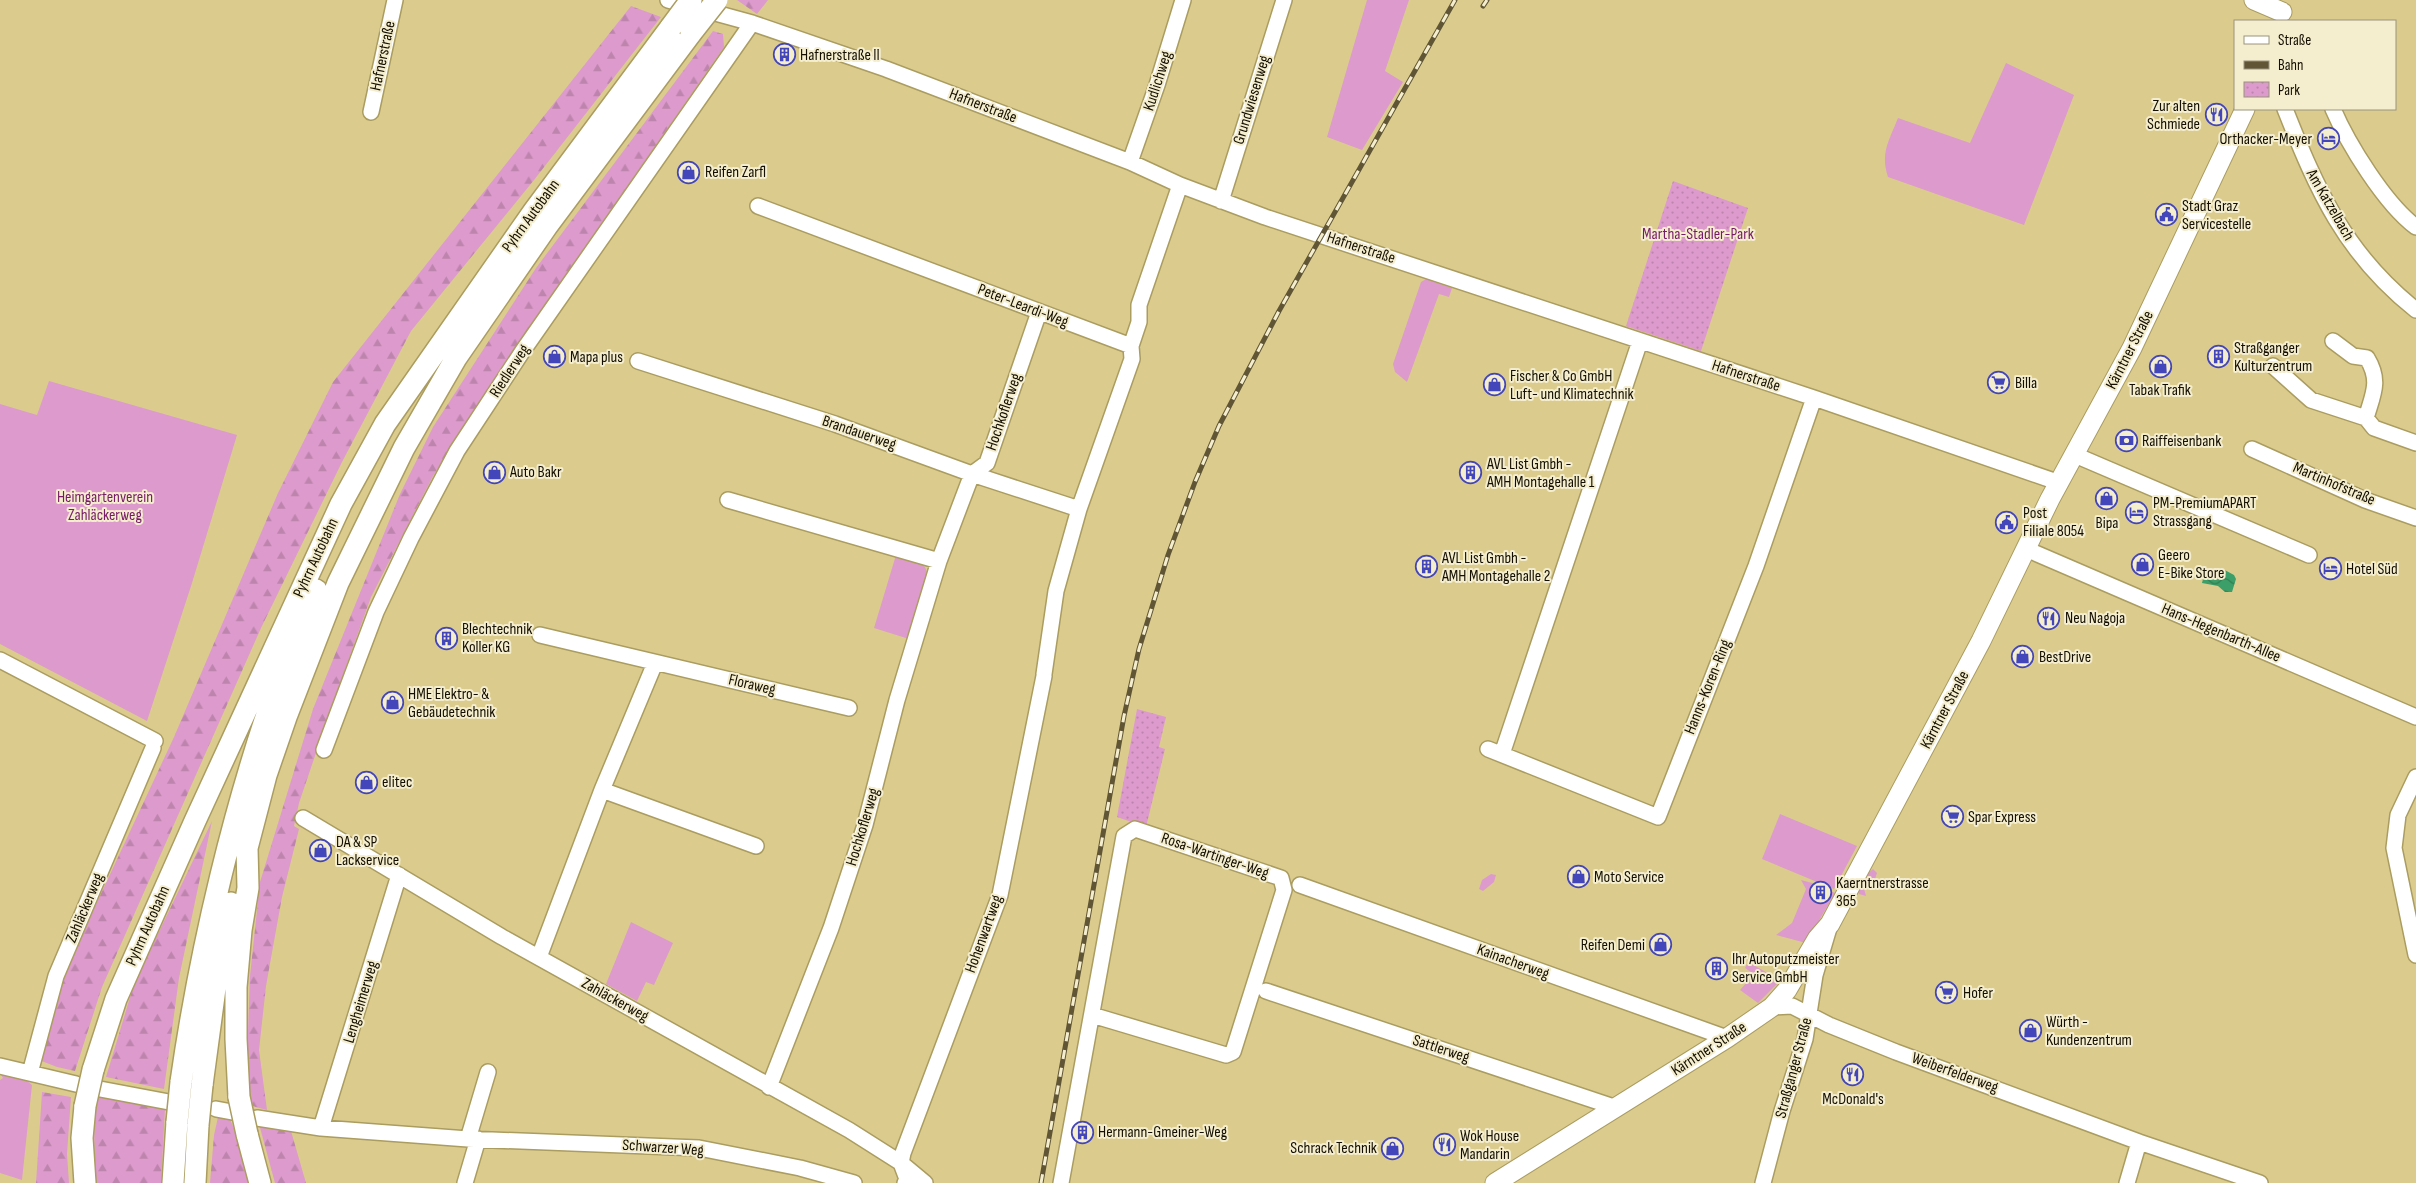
<svg xmlns="http://www.w3.org/2000/svg" width="2416" height="1183" viewBox="0 0 2416 1183" font-family="'Sofia Sans Condensed',sans-serif">
  <style>
    .green { fill: #dd9acc }
    .forest { fill: url(#forest-firs) }
    .park { fill: url(#park-dots) }
    .water { fill: url(#water-waves) }
    .lines { fill: none; stroke-linecap: round; stroke-linejoin: round }
    .minor-casing { stroke: #ab9c60; stroke-width: 18 }
    .major-casing { stroke: #ab9c60; stroke-width: 21 }
    .highway-casing { stroke: #ab9c60; stroke-width: 24 }
    .minor { stroke: #fff; stroke-width: 15 }
    .major { stroke: #fff; stroke-width: 19 }
    .highway { stroke: #fff; stroke-width: 21 }
    .rail-casing { stroke: #605636; stroke-width: 5 }
    .rail { stroke: #f4edce; stroke-width: 3; stroke-dasharray: 9; stroke-linecap: butt }
    .highway-bridge-casing { stroke: #ab9c60; stroke-width: 24; stroke-linecap: butt }
    .highway-bridge { stroke: #fff; stroke-width: 21 }
    .labels { text-anchor: middle; dominant-baseline: central; stroke-width: 4; stroke-linejoin: round; paint-order: stroke }
    .poi-label { font-size: 16px; fill: #140e00; stroke: #f4edce; text-anchor: start }
    .street-label { font-size: 16px; fill: #140e00; stroke: #f4edce }
    .park-label { font-size: 16px; fill: #771a67; stroke: #f4edce }
  </style>
  <defs>
    <pattern id="forest-firs" width="22" height="20" patternUnits="userSpaceOnUse" patternTransform="scale(1.25)"><rect width="22" height="20" fill="#dd9acc"/><path d="M5 1l3.5 6h-7zM16 11l3.5 6h-7z" fill="#bd84ad"/></pattern>
    <pattern id="park-dots" width="8" height="8" patternUnits="userSpaceOnUse" patternTransform="scale(1.25)"><rect width="8" height="8" fill="#dd9acc"/><path d="M2 2h.1M6 6h.1" fill="none" stroke="#bd84ad" stroke-width="1.8" stroke-linecap="round"/></pattern>
    <pattern id="water-waves" width="16" height="10" patternUnits="userSpaceOnUse" patternTransform="scale(1.25)"><rect width="16" height="10" fill="#3c9e68"/><path d="M0 5q4-4 8 0t8 0" fill="none" stroke="#317f53"/></pattern>
  </defs>
  <rect width="100%" height="100%" fill="#dbcc8e"/>
  <path class="green" d="M 1367,0 L 1409,0 L 1385,71 L 1403,82 L 1362,150 L 1327,137 Z
    M 2006,63 L 2074,95 L 2024,225 L 1888,177 C 1880,153 1889,141 1898,118 L 1970,143 Z
    M 1426,279 L 1452,288 L 1449,297 L 1439,294 L 1407,382 L 1395,372 L 1393,364 L 1421,282 Z
    M 49,381 L 237,435 L 192,583 L 147,721 L 0,644 L 0,404 L 37,415 Z
    M 896,555 C 908,559 927,560 927,574 L 909,639 L 874,628 Z
    M 1780,814 L 1857,846 L 1834,889 L 1762,859 Z
    M 1873,869 L 1877,873 L 1874,882 L 1863,885 L 1866,896 L 1859,894 L 1858,892 L 1867,874 Z
    M 1491,874 L 1496,875 L 1494,882 L 1483,891 L 1479,889 L 1482,880 Z
    M 1801,880 L 1816,884 L 1835,893 L 1806,943 L 1776,935 L 1792,923 L 1806,889 Z
    M 631,922 L 673,943 L 654,985 L 646,982 L 637,1001 L 606,984 Z
    M 1748,962 L 1773,976 L 1779,982 L 1758,1003 L 1740,990 L 1754,974 L 1745,968 Z
    M 0,1073 L 27,1081 L 32,1085 L 22,1180 L 0,1173 L 0,1080 L 3,1078 Z"/>
  <path class="forest" d="M 737,0 L 768,0 L 757,14 Z
    M 631,6 L 661,17 L 534,180 L 411,331 L 342,462 L 261,628 L 102,987 L 75,1071 L 57,1067 L 39,1060 L 58,986 L 174,737 L 278,493 L 333,382 Z
    M 713,31 L 723,34 L 724,47 L 503,366 L 433,476 L 371,597 L 334,700 L 299,803 L 294,826 L 299,829 L 282,897 L 266,986 L 259,1050 L 267,1110 L 249,1105 L 247,1058 L 250,976 L 260,882 L 313,709 L 400,494 L 433,427 L 536,268 Z
    M 212,821 L 179,978 L 164,1089 L 106,1077 L 134,984 Z
    M 42,1092 L 71,1097 L 67,1154 L 69,1183 L 36,1183 Z
    M 98,1097 L 165,1109 L 161,1183 L 95,1183 L 94,1119 Z
    M 218,1117 L 230,1119 L 237,1136 L 248,1183 L 210,1183 L 214,1135 Z
    M 259,1124 L 277,1126 L 291,1131 L 306,1183 L 275,1183 Z"/>
  <path class="park" d="M 1673,181 L 1748,208 L 1701,351 L 1626,326 Z
    M 1137,709 L 1166,717 L 1159,747 L 1165,749 L 1146,827 L 1117,817 Z"/>
  <path class="water" d="M 2221,568 L 2234,575 L 2236,579 L 2232,592 L 2225,592 L 2218,586 L 2202,583 L 2203,579 Z"/>
  <g class="lines">
    <defs>
      <path id="minor" d="M 668,0 L 752,23 L 886,69 L 1130,162 L 1180,185 L 1265,217 L 1814,398 L 2060,483
        M 2285,109 C 2317,190 2345,254 2416,310
        M 2333,109 C 2348,144 2385,204 2416,227
        M 371,112 L 395,0
        M 1130,162 L 1157,85 L 1183,0
        M 1221,201 L 1284,0
        M 758,206 L 1131,346 L 1139,322 L 1139,305 L 1180,185
        M 2333,341 L 2353,356 L 2367,358 C 2381,381 2373,394 2366,418
        M 638,361 L 835,424 L 972,474 L 1079,509 L 1056,591 L 1044,674
        M 2273,366 L 2311,400 L 2366,418 L 2374,428 L 2416,443
        M 2252,449 L 2365,500 L 2416,518
        M 2075,455 L 2309,555
        M 728,500 L 939,561
        M 1079,509 L 1132,359 L 1131,346
        M 2026,549 L 2416,717
        M 540,635 L 849,708
        M 0,660 L 155,741
        M 655,663 L 602,790 L 756,846
        M 1488,749 L 1658,817 L 1756,566 L 1814,398
        M 324,750 L 376,612 L 411,538 L 457,451 L 522,352 L 752,23
        M 1502,754 L 1640,341
        M 2416,777 L 2398,815 L 2394,848 L 2416,955
        M 303,818 L 502,937 L 849,1130 L 901,1163 L 925,1183
        M 1300,885 L 1727,1038
        M 539,957 L 602,790
        M 1266,991 L 1617,1108
        M 1772,1007 L 1792,1006 L 1829,1025 L 1896,1052 L 2139,1142 L 2260,1183
        M 0,1066 L 76,1084
        M 30,1073 L 56,976 L 153,748
        M 769,1087 L 831,928 L 865,825 L 897,700 L 939,561 L 972,474 L 987,463 L 1039,312
        M 100,1089 L 169,1102
        M 216,1109 L 232,1112
        M 257,1118 L 321,1128 L 468,1139 L 699,1148 L 800,1168 L 854,1183
        M 321,1128 L 399,875
        M 468,1139 L 488,1072
        M 465,1183 L 478,1139
        M 905,1183 L 907,1179 L 901,1163 L 903,1153 L 1000,895 L 1044,676
        M 1061,1183 L 1124,836 L 1135,829 L 1281,878 L 1284,890 L 1233,1052 L 1226,1055 L 1092,1015
        M 1763,1183 L 1782,1111 L 1805,1039 L 1815,975 L 1829,928
        M 2127,1183 L 2139,1142"/>
      <path id="major" d="M 2254,0 L 2282,12
        M 1495,1183 L 1727,1038 L 1772,1007 L 1787,990 L 1817,939 L 1830,924 L 1981,641 L 2050,499 L 2132,348 L 2245,109"/>
      <path id="highway" d="M 93,1070 L 116,999 L 195,821 L 341,504 L 385,424 L 534,211 L 671,27
        M 181,1082 C 200,949 235,801 281,674 C 291,646 304,618 316,590
        M 202,1085 L 218,966 L 231,903
        M 239,1097 L 236,1039 L 236,987 L 241,930 L 248,888 L 247,848 L 266,775 L 286,717 L 338,583 L 404,448 L 456,358 L 547,226 L 691,33
        M 247,1134 L 260,1183
        M 85,1183 L 82,1138 L 85,1106
        M 173,1183 L 177,1122
        M 195,1183 L 198,1125"/>
    </defs>
    <use href="#minor" class="minor-casing"/>
    <use href="#major" class="major-casing"/>
    <use href="#highway" class="highway-casing"/>
    <use href="#minor" class="minor"/>
    <use href="#major" class="major"/>
    <use href="#highway" class="highway"/>
    <defs>
      <path id="rail" d="M 1483,6 L 1487,0
        M 1041,1183 L 1124,716 L 1139,649 L 1168,555 L 1195,482 L 1219,426 L 1279,311 L 1455,0"/>
    </defs>
    <use href="#rail" class="rail-casing"/>
    <use href="#rail" class="rail"/>
    <defs>
      <path id="highway-bridge" d="M 671,27 L 691,0
        M 691,33 L 717,0
        M 239,1097 L 247,1134
        M 85,1106 L 93,1070
        M 177,1122 L 181,1082
        M 198,1125 L 202,1085"/>
    </defs>
    <use href="#highway-bridge" class="highway-bridge-casing"/>
    <use href="#highway-bridge" class="highway-bridge"/>
  </g>
  <defs>
    <symbol id="building-ring" viewBox="-11 -11 22 22"><circle r="9.5" fill="#f4edce" stroke="#4345ba" stroke-width="1.5"/><path d="M-4-6H4V6H1V3H-1V6H-4ZM-2.5-4.3h1.7v1.8h-1.7ZM.8-4.3h1.7v1.8H.8ZM-2.5-1h1.7V.8h-1.7ZM.8-1h1.7V.8H.8Z" fill="#4345ba"/></symbol>
    <symbol id="restaurant-ring" viewBox="-11 -11 22 22"><circle r="9.5" fill="#f4edce" stroke="#4345ba" stroke-width="1.5"/><path d="M-5-6h1v4h1v-4h1v4h1v-4h1v5L-1.5 .5V6h-2V.5L-5-1ZM5-6V6H3V1.5H1.5Q1.5-4 5-6Z" fill="#4345ba"/></symbol>
    <symbol id="hotel-ring" viewBox="-11 -11 22 22"><circle r="9.5" fill="#f4edce" stroke="#4345ba" stroke-width="1.5"/><path d="M-6-4.5h1.5V1H6V5H4.5V3h-9V5H-6ZM-4 0a1.8 1.8 0 1 1 3.6 0ZM.5 0V-2.5h3Q6-2.5 6 0Z" fill="#4345ba"/></symbol>
    <symbol id="shop-ring" viewBox="-11 -11 22 22"><circle r="9.5" fill="#f4edce" stroke="#4345ba" stroke-width="1.5"/><path d="M-5-2.5h2.3a2.7 3.5 0 0 1 5.4 0H5L5.5 6h-11ZM-1.5-2.5h3a1.5 2.3 0 0 0-3 0Z" fill="#4345ba"/></symbol>
    <symbol id="civic-ring" viewBox="-11 -11 22 22"><circle r="9.5" fill="#f4edce" stroke="#4345ba" stroke-width="1.5"/><path d="M-.6-6.5H3V-4.5H.6V-3L4-1V1h2V6H-6V1h2V-1L-.6-3ZM-1.2 2.5V6h2.4V2.5Z" fill="#4345ba"/></symbol>
    <symbol id="supermarket-ring" viewBox="-11 -11 22 22"><circle r="9.5" fill="#f4edce" stroke="#4345ba" stroke-width="1.5"/><path d="M-6-5.5h2.5l.6 2H6L4.5 2H-2.5L-4.4-4H-6ZM-1.5 3.2a1.3 1.3 0 1 0 .1 0ZM3 3.2a1.3 1.3 0 1 0 .1 0Z" fill="#4345ba"/></symbol>
    <symbol id="bank-ring" viewBox="-11 -11 22 22"><circle r="9.5" fill="#f4edce" stroke="#4345ba" stroke-width="1.5"/><path d="M-6-4H6V4H-6ZM0-2.3a2.3 2.3 0 1 0 0 4.6a2.3 2.3 0 1 0 0-4.6Z" fill="#4345ba"/></symbol>
  </defs>
  <g fill-rule="evenodd">
    <use href="#building-ring" x="772" y="42" width="25" height="25"/>
    <use href="#restaurant-ring" x="2204" y="102" width="25" height="25"/>
    <use href="#hotel-ring" x="2316" y="126" width="25" height="25"/>
    <use href="#shop-ring" x="676" y="160" width="25" height="25"/>
    <use href="#civic-ring" x="2154" y="202" width="25" height="25"/>
    <use href="#shop-ring" x="542" y="344" width="25" height="25"/>
    <use href="#building-ring" x="2206" y="344" width="25" height="25"/>
    <use href="#shop-ring" x="2148" y="354" width="25" height="25"/>
    <use href="#supermarket-ring" x="1986" y="370" width="25" height="25"/>
    <use href="#shop-ring" x="1482" y="372" width="25" height="25"/>
    <use href="#bank-ring" x="2114" y="428" width="25" height="25"/>
    <use href="#shop-ring" x="482" y="460" width="25" height="25"/>
    <use href="#building-ring" x="1458" y="460" width="25" height="25"/>
    <use href="#shop-ring" x="2094" y="486" width="25" height="25"/>
    <use href="#hotel-ring" x="2124" y="500" width="25" height="25"/>
    <use href="#civic-ring" x="1994" y="510" width="25" height="25"/>
    <use href="#shop-ring" x="2130" y="552" width="25" height="25"/>
    <use href="#building-ring" x="1414" y="554" width="25" height="25"/>
    <use href="#hotel-ring" x="2318" y="556" width="25" height="25"/>
    <use href="#restaurant-ring" x="2036" y="606" width="25" height="25"/>
    <use href="#building-ring" x="434" y="626" width="25" height="25"/>
    <use href="#shop-ring" x="2010" y="644" width="25" height="25"/>
    <use href="#shop-ring" x="380" y="690" width="25" height="25"/>
    <use href="#shop-ring" x="354" y="770" width="25" height="25"/>
    <use href="#supermarket-ring" x="1940" y="804" width="25" height="25"/>
    <use href="#shop-ring" x="308" y="838" width="25" height="25"/>
    <use href="#shop-ring" x="1566" y="864" width="25" height="25"/>
    <use href="#building-ring" x="1808" y="880" width="25" height="25"/>
    <use href="#shop-ring" x="1648" y="932" width="25" height="25"/>
    <use href="#building-ring" x="1704" y="956" width="25" height="25"/>
    <use href="#supermarket-ring" x="1934" y="980" width="25" height="25"/>
    <use href="#shop-ring" x="2018" y="1018" width="25" height="25"/>
    <use href="#restaurant-ring" x="1840" y="1062" width="25" height="25"/>
    <use href="#building-ring" x="1070" y="1120" width="25" height="25"/>
    <use href="#restaurant-ring" x="1432" y="1132" width="25" height="25"/>
    <use href="#shop-ring" x="1380" y="1136" width="25" height="25"/>
  </g>
  <g class="labels">
    <g class="poi-label">
      <text x="800" y="55">Hafnerstraße II</text>
      <text x="2200" y="106" text-anchor="end">Zur alten<tspan x="2200" dy="18">Schmiede</tspan></text>
      <text x="2312" y="139" text-anchor="end">Orthacker-Meyer</text>
      <text x="705" y="172">Reifen Zarfl</text>
      <text x="2182" y="206">Stadt Graz<tspan x="2182" dy="18">Servicestelle</tspan></text>
      <text x="2234" y="348">Straßganger<tspan x="2234" dy="18">Kulturzentrum</tspan></text>
      <text x="570" y="357">Mapa plus</text>
      <text x="1510" y="376">Fischer &amp; Co GmbH<tspan x="1510" dy="18">Luft- und Klimatechnik</tspan></text>
      <text x="2015" y="383">Billa</text>
      <text x="2160" y="390" text-anchor="middle">Tabak Trafik</text>
      <text x="2142" y="441">Raiffeisenbank</text>
      <text x="1487" y="464">AVL List Gmbh -<tspan x="1487" dy="18">AMH Montagehalle 1</tspan></text>
      <text x="510" y="472">Auto Bakr</text>
      <text x="2153" y="503">PM-PremiumAPART<tspan x="2153" dy="18">Strassgang</tspan></text>
      <text x="2023" y="513">Post<tspan x="2023" dy="18">Filiale 8054</tspan></text>
      <text x="2107" y="523" text-anchor="middle">Bipa</text>
      <text x="2158" y="555">Geero<tspan x="2158" dy="18">E-Bike Store</tspan></text>
      <text x="1442" y="558">AVL List Gmbh -<tspan x="1442" dy="18">AMH Montagehalle 2</tspan></text>
      <text x="2346" y="569">Hotel Süd</text>
      <text x="2065" y="618">Neu Nagoja</text>
      <text x="462" y="629">Blechtechnik<tspan x="462" dy="18">Koller KG</tspan></text>
      <text x="2039" y="657">BestDrive</text>
      <text x="408" y="694">HME Elektro- &amp;<tspan x="408" dy="18">Gebäudetechnik</tspan></text>
      <text x="382" y="782">elitec</text>
      <text x="1968" y="817">Spar Express</text>
      <text x="336" y="842">DA &amp; SP<tspan x="336" dy="18">Lackservice</tspan></text>
      <text x="1594" y="877">Moto Service</text>
      <text x="1836" y="883">Kaerntnerstrasse<tspan x="1836" dy="18">365</tspan></text>
      <text x="1645" y="945" text-anchor="end">Reifen Demi</text>
      <text x="1732" y="959">Ihr Autoputzmeister<tspan x="1732" dy="18">Service GmbH</tspan></text>
      <text x="1963" y="993">Hofer</text>
      <text x="2046" y="1022">Würth -<tspan x="2046" dy="18">Kundenzentrum</tspan></text>
      <text x="1853" y="1099" text-anchor="middle">McDonald's</text>
      <text x="1098" y="1132">Hermann-Gmeiner-Weg</text>
      <text x="1460" y="1136">Wok House<tspan x="1460" dy="18">Mandarin</tspan></text>
      <text x="1377" y="1148" text-anchor="end">Schrack Technik</text>
    </g>
    <g class="street-label">
      <text transform="translate(383 56) rotate(-78)">Hafnerstraße</text>
      <text transform="translate(1158 81) rotate(-72)">Kudlichweg</text>
      <text transform="translate(1252 100) rotate(-73)">Grundwiesenweg</text>
      <text transform="translate(983 106) rotate(21)">Hafnerstraße</text>
      <text transform="translate(2330 205) rotate(60)">Am Katzelbach</text>
      <text transform="translate(531 216) rotate(-54)">Pyhrn Autobahn</text>
      <text transform="translate(1361 248) rotate(18)">Hafnerstraße</text>
      <text transform="translate(1023 306) rotate(21)">Peter-Leardi-Weg</text>
      <text transform="translate(2130 350) rotate(-63)">Kärntner Straße</text>
      <text transform="translate(510 371) rotate(-57)">Riedlerweg</text>
      <text transform="translate(1746 376) rotate(18)">Hafnerstraße</text>
      <text transform="translate(1004 412) rotate(-71)">Hochkoflerweg</text>
      <text transform="translate(859 433) rotate(19)">Brandauerweg</text>
      <text transform="translate(2334 484) rotate(23)">Martinhofstraße</text>
      <text transform="translate(316 558) rotate(-65)">Pyhrn Autobahn</text>
      <text transform="translate(2221 633) rotate(23)">Hans-Hegenbarth-Allee</text>
      <text transform="translate(752 685) rotate(13)">Floraweg</text>
      <text transform="translate(1708 687) rotate(-68)">Hanns-Koren-Ring</text>
      <text transform="translate(1945 710) rotate(-62)">Kärntner Straße</text>
      <text transform="translate(863 827) rotate(-73)">Hochkoflerweg</text>
      <text transform="translate(1215 856) rotate(19)">Rosa-Wartinger-Weg</text>
      <text transform="translate(85 908) rotate(-67)">Zahläckerweg</text>
      <text transform="translate(148 926) rotate(-66)">Pyhrn Autobahn</text>
      <text transform="translate(984 934) rotate(-70)">Hohenwartweg</text>
      <text transform="translate(1513 962) rotate(20)">Kainacherweg</text>
      <text transform="translate(615 1000) rotate(29)">Zahläckerweg</text>
      <text transform="translate(361 1002) rotate(-73)">Lengheimerweg</text>
      <text transform="translate(1441 1049) rotate(18)">Sattlerweg</text>
      <text transform="translate(1709 1049) rotate(-33)">Kärntner Straße</text>
      <text transform="translate(1794 1068) rotate(-75)">Straßganger Straße</text>
      <text transform="translate(1955 1073) rotate(20)">Weiberfelderweg</text>
      <text transform="translate(663 1148) rotate(4)">Schwarzer Weg</text>
    </g>
    <g class="park-label">
      <text x="1698" y="234">Martha-Stadler-Park</text>
      <text x="105" y="497">Heimgartenverein<tspan x="105" dy="18">Zahläckerweg</tspan></text>
    </g>
  </g>
  <rect x="2234" y="20" width="162" height="90" fill="#f4edce" stroke="#9a947c"/>
  <rect x="2244" y="36" width="25" height="8" fill="#ffffff" stroke="#9a947c"/>
  <text x="2278" y="45" font-size="15" fill="#140e00">Straße</text>
  <rect x="2244" y="61" width="25" height="8" fill="#605636" stroke="#9a947c"/>
  <text x="2278" y="70" font-size="15" fill="#140e00">Bahn</text>
  <rect x="2244" y="82" width="25" height="15" fill="url(#park-dots)" stroke="#9a947c"/>
  <text x="2278" y="95" font-size="15" fill="#140e00">Park</text>
</svg>
